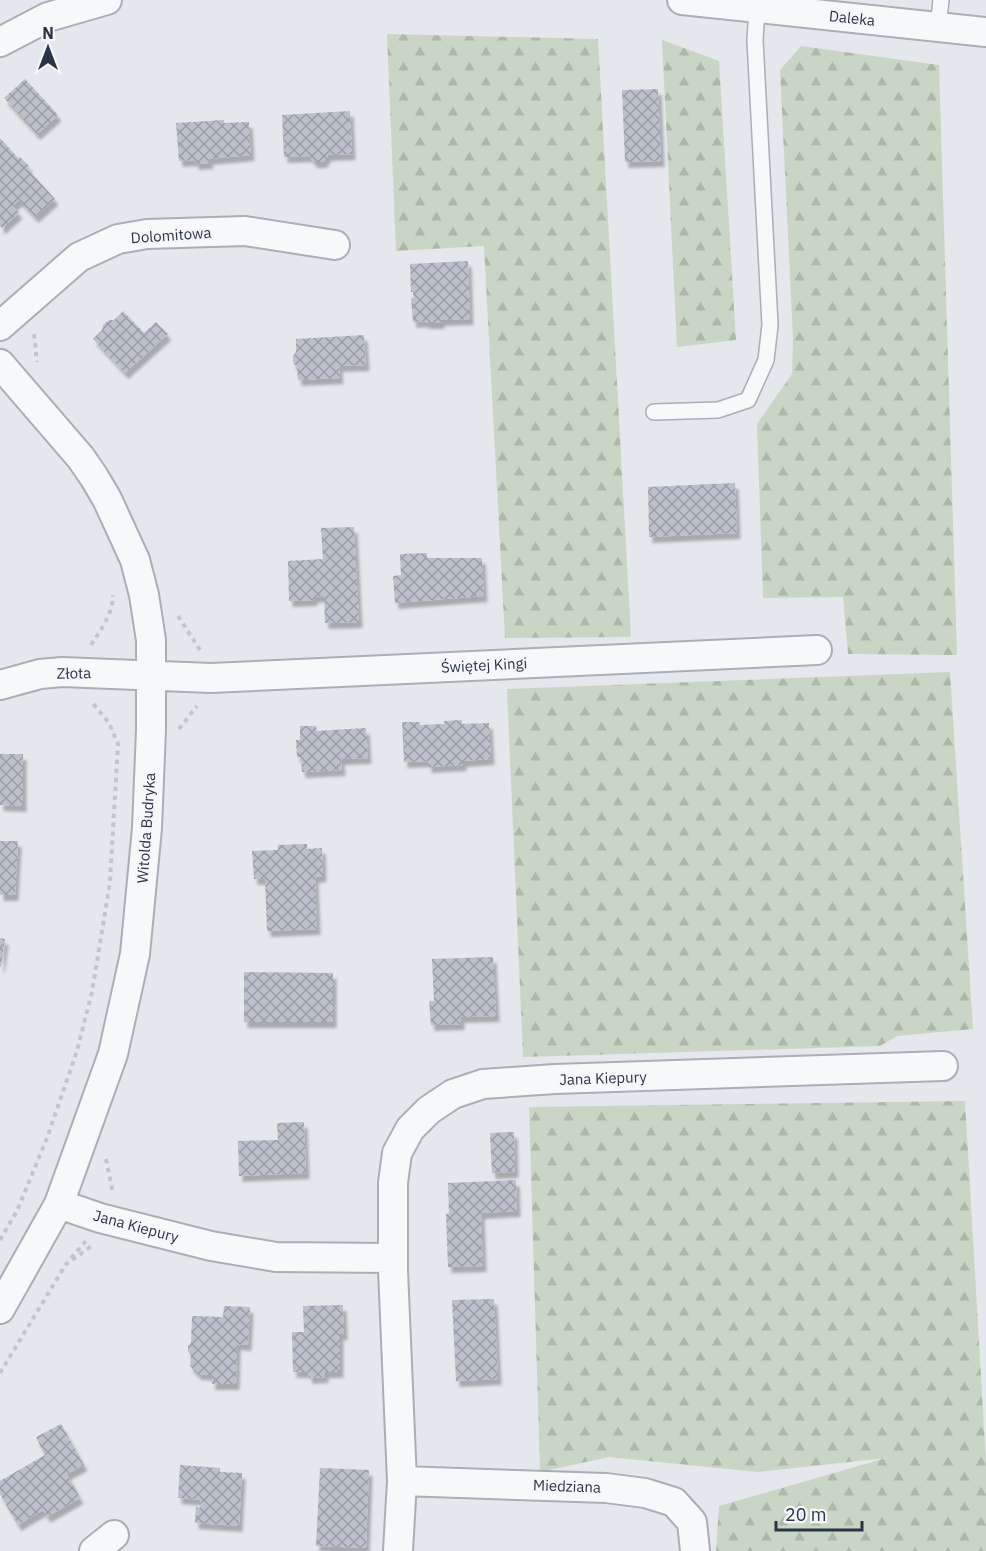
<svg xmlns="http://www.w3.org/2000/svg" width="986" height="1551" viewBox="0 0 986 1551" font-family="'IBM Plex Sans',sans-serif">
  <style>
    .forest { fill: url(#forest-firs) }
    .building { fill: url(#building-cross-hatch); filter: url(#shadow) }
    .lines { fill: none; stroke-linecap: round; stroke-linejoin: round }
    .lane-casing { stroke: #a9aeb7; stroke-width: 18 }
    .street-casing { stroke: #a9aeb7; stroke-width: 32 }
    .path { stroke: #c2c5cb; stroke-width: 4; stroke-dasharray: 4.5 4.5; stroke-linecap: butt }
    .lane { stroke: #f7f8fa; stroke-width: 15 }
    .street { stroke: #f7f8fa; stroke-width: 28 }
    .labels { text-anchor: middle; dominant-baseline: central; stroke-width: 5; stroke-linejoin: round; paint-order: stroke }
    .street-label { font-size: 15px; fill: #2b3445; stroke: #f4f6f9 }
  </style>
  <defs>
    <pattern id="forest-firs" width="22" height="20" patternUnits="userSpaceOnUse" patternTransform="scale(1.5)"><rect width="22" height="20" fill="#c9d6c5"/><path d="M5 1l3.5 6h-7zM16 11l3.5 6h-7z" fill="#adb8ab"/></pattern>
    <pattern id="building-cross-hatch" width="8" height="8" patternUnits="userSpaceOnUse" patternTransform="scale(1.5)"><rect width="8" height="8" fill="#bbc0ca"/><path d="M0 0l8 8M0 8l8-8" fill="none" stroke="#989da6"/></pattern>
    <filter id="shadow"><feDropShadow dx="3.5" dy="6" stdDeviation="1.5" flood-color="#0004"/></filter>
  </defs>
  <rect width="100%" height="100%" fill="#e4e7ec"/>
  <path class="forest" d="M 387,34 L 598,39 L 631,637 L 505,638 L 484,246 L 396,251 Z
    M 662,40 L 719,61 L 736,340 L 677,347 Z
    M 801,46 L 939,65 L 957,655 L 848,654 L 843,597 L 763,598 L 757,424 L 792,374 L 793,338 L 780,70 Z
    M 950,672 L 973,1029 L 897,1036 L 880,1046 L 523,1057 L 507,689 Z
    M 965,1101 L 986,1462 L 986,1551 L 716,1551 L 719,1506 L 886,1458 L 758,1472 L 609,1457 L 540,1472 L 529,1107 Z"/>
  <path class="building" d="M 25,79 L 58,115 L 37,134 L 4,98 Z
    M 658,89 L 661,161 L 625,162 L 622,90 Z
    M 350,111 L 352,154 L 328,155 L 323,162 L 314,162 L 309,156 L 284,157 L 282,115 Z
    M 224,120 L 224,123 L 249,122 L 251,155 L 209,159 L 210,163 L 195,164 L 195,160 L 179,161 L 176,123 Z
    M 0,138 L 18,158 L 20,157 L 29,166 L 27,168 L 55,199 L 35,217 L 19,200 L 13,206 L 19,213 L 2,228 L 0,226 Z
    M 468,261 L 470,319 L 441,320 L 441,323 L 425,323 L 425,321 L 413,322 L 411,298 L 414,298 L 413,292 L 411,292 L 410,264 Z
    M 123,311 L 144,333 L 156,322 L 168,334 L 125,373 L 93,339 L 102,330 L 103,325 L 109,320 L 114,320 Z
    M 364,335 L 366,365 L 339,366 L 340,378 L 298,380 L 297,367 L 293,363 L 293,356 L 296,352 L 296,339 Z
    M 735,483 L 737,533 L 649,537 L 648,487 Z
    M 354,527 L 359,622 L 325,623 L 324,596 L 314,597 L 314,600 L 289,601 L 288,561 L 323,559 L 321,528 Z
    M 427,553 L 427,558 L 482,558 L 484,596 L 395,603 L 393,576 L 401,575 L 400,554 Z
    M 462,720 L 462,724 L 489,723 L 491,759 L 463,761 L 463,765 L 428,767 L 428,761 L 404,762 L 402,722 L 420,722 L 420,725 L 444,724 L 444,721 Z
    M 300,726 L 316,726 L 317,731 L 366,728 L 368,758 L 341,759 L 342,770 L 302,772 L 301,757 L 297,757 L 296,740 L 300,740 Z
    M 0,754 L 23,754 L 23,806 L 0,805 Z
    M 0,841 L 18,841 L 15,895 L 0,895 Z
    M 307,844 L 307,849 L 322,848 L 323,876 L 315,877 L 317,929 L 267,931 L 265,879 L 254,879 L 252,851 L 278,850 L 278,845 Z
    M 0,938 L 5,939 L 1,967 L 0,967 Z
    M 493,957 L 496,1016 L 461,1017 L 461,1024 L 431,1025 L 429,1001 L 434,1001 L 432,959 Z
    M 244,972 L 333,973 L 333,1022 L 244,1022 Z
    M 304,1122 L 306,1173 L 239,1176 L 238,1141 L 278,1140 L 277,1123 Z
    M 514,1132 L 515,1172 L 492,1173 L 490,1133 Z
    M 516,1180 L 517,1211 L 481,1213 L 483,1266 L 448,1267 L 446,1214 L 449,1213 L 448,1183 Z
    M 494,1299 L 498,1379 L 456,1381 L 452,1300 Z
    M 343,1305 L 344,1334 L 340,1334 L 340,1372 L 325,1372 L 325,1377 L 309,1378 L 308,1372 L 293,1372 L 292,1332 L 304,1332 L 303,1306 Z
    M 224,1306 L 250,1307 L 248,1345 L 237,1344 L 236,1384 L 212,1384 L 212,1375 L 198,1374 L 190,1366 L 191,1355 L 188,1351 L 188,1346 L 191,1343 L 192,1316 L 223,1317 Z
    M 61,1424 L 84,1465 L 67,1474 L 80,1498 L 47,1517 L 43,1510 L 18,1525 L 0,1494 L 0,1481 L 45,1455 L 36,1437 Z
    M 180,1465 L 220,1468 L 220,1472 L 242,1473 L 239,1526 L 195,1523 L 196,1507 L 200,1508 L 201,1500 L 178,1498 Z
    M 320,1468 L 369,1470 L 366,1548 L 316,1546 Z"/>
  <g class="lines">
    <defs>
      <path id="lane" d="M 938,28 L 941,0
        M 654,412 L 718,410 L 748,400 L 766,360 L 770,325 L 755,40 L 757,8"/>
      <path id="street" d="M 682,0 L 986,32
        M 0,42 L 48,17 L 107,0
        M 0,326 L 79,257 L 118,239 L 147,234 L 245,231 L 335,245
        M 0,364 L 81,458 L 94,477 L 107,499 L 135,560 L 144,595 L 151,640 L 151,730 L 147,828 L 135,954 L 113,1054 L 59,1204 L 0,1309
        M 0,685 L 40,674 L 62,672 L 211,678 L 817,650
        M 59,1204 L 100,1218 L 211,1246 L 276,1257 L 392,1258
        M 402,1481 L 606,1488 L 645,1493 L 674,1502 L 692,1522 L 695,1551
        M 94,1551 L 114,1535
        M 398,1551 L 402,1481 L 393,1270 L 393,1183 L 397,1153 L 410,1129 L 429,1110 L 453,1094 L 483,1084 L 555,1079 L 943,1066"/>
    </defs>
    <use href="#lane" class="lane-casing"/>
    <use href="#street" class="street-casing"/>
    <path class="path" d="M 34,334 L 37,362
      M 178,616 L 200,650
      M 91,645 C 101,629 113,614 113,595
      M 179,729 L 197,706
      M 106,1159 L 113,1193
      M 0,1240 L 17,1211 L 47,1138 L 77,1051 L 92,992 L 110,882 L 118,744 L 109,723 L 91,701
      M 71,1258 L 86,1241
      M 65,1265 L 93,1245
      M 0,1373 L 66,1264"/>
    <use href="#lane" class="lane"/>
    <use href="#street" class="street"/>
  </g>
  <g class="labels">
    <g class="street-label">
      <text transform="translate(852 18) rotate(6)">Daleka</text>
      <text transform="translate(171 235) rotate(-4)">Dolomitowa</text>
      <text transform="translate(484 665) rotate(-3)">Świętej Kingi</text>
      <text transform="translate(74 673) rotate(-1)">Złota</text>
      <text transform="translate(146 828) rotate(-86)">Witolda Budryka</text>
      <text transform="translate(603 1078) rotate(-2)">Jana Kiepury</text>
      <text transform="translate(136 1226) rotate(15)">Jana Kiepury</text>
      <text transform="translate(567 1486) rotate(2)">Miedziana</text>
    </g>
  </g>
  <g transform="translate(48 48)" stroke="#f4f6f9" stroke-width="4.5" paint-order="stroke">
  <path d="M0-4.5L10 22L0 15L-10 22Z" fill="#2b3445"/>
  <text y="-9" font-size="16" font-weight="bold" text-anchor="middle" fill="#2b3445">N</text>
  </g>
  <path d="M776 1521v9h86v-9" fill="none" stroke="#2b3445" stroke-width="3"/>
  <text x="785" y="1521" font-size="18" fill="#2b3445" stroke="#f4f6f9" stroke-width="4.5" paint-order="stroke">20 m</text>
</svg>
